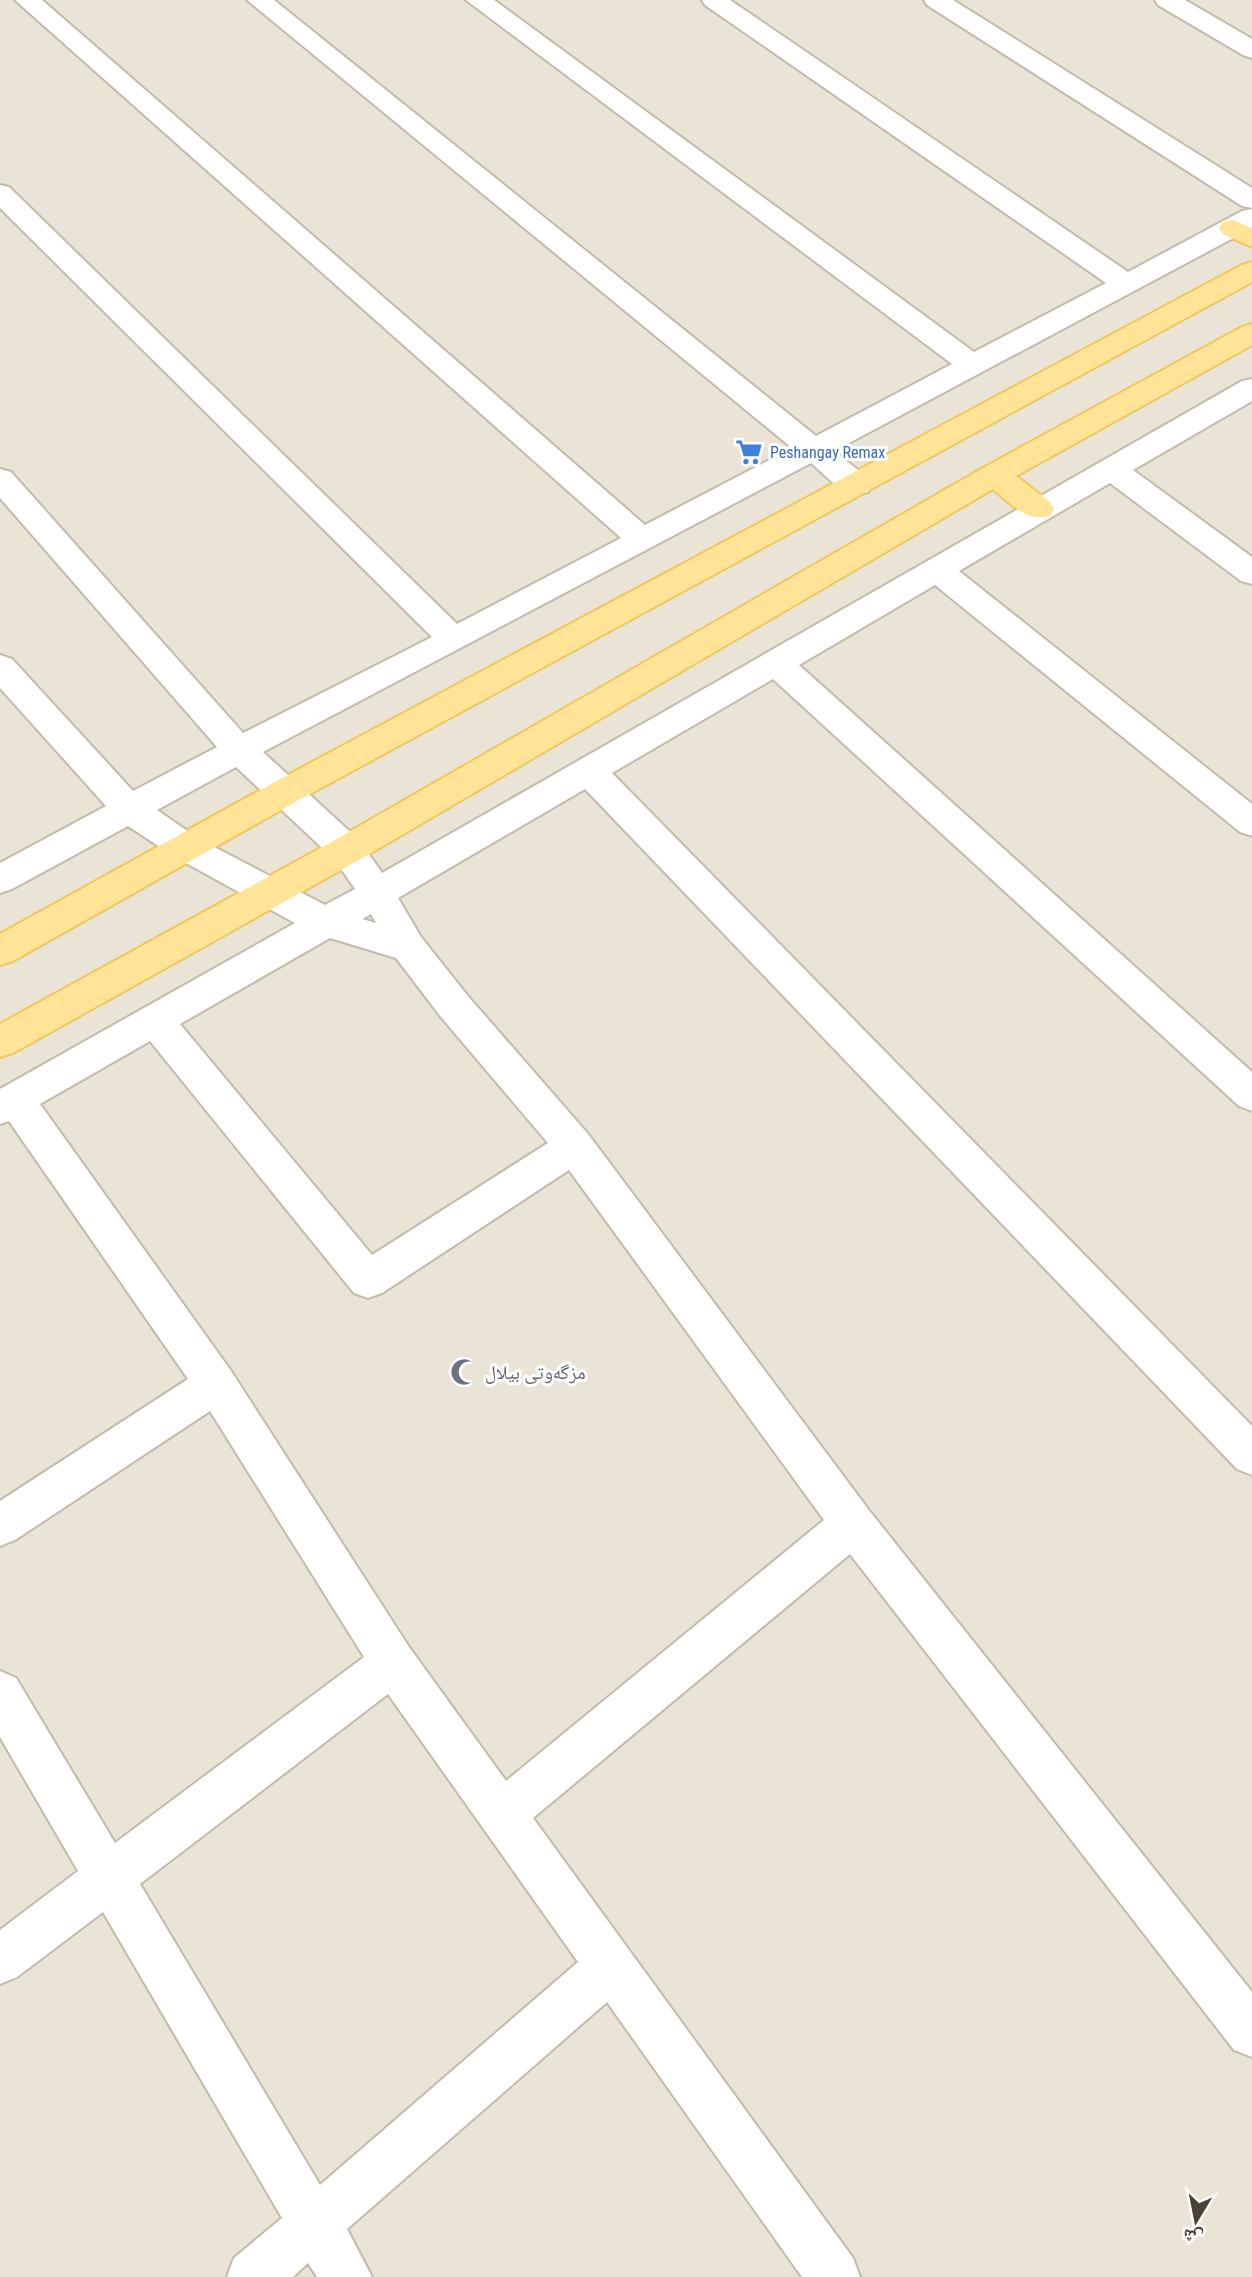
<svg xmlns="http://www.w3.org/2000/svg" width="1252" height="2277" viewBox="0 0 1252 2277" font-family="'Roboto Condensed','Noto Naskh Arabic',sans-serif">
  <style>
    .residential { fill: #eae4d6 }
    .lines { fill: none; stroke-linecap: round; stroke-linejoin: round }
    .minor-casing { stroke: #c2bbaa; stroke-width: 4 }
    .major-casing { stroke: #efc75e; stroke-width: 4 }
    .minor { fill: #fff; fill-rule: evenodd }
    .major { fill: #ffe498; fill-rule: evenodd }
    .labels { text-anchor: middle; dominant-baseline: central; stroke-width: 6; stroke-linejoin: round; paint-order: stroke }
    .far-shop-label { font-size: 16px; fill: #366cbe; stroke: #fff; text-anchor: start }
    .worship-label { font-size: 19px; fill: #5b616d; stroke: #fff; text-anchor: start }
  </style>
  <rect width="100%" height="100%" fill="#f6f2e9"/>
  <path class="residential" d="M 0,0 L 1252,0 L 1252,2277 L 0,2277 Z"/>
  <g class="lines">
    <defs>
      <path id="minor" d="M 15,0 L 42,0 L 645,525 L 792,448 L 247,0 L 274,0 L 816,436 L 952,364 L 466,0 L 494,0 L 974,352 L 1106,283 L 705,5 L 702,0 L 730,0 L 1128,272 L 1242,211 L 1252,209 L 1252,228 L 834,451 L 868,478 L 872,485 L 868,492 C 844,499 828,477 811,463 L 263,752 L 359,840 L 382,873 L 1242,381 L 1252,379 L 1252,401 L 1133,470 L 1252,557 L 1252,584 L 1241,581 L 1110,483 L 959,571 L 1252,804 L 1252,836 L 1240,832 L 935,585 L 799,665 L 1252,1072 L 1252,1111 L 1239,1106 L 773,679 L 612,773 L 1252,1426 L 1252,1475 L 1237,1469 L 585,789 L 398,898 L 421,937 L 467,995 L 588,1134 L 868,1509 L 1252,1992 L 1252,2057 L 1234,2050 L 850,1554 L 533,1818 L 853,2258 L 860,2277 L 802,2277 L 607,2002 L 347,2229 L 372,2277 L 317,2277 L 308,2263 L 293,2277 L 227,2277 L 234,2258 L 282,2218 L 103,1912 L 17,1977 L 0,1984 L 0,1930 L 78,1871 L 0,1737 L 0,1671 L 16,1678 L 115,1843 L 364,1657 L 210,1411 L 15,1540 L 0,1546 L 0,1501 L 188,1379 L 9,1121 L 0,1124 L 0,1089 L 295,923 L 175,857 L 128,826 L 12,889 L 0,893 L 0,863 L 106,806 L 0,688 L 0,655 L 12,659 L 133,791 L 217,747 L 0,498 L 0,469 L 11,472 L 243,733 L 432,637 L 0,208 L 0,185 L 9,187 L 457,624 L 621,538 ZM 236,767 L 335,860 L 355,889 L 325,905 L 199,839 L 157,810 ZM 371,914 L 376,923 L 362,919 ZM 330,938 L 396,958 L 441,1017 L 548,1143 L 372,1255 L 180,1024 ZM 150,1041 L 354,1293 L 368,1298 L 382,1293 L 569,1170 L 824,1520 L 506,1781 L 409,1647 L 231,1371 L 40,1104 ZM 388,1694 L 578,1962 L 320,2185 L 140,1884 Z
        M 924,0 L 953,0 L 1252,188 L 1252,208 L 1242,206 L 927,5 Z
        M 1155,0 L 1185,0 L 1252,39 L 1252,58 L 1243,55 L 1158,5 Z"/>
      <path id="major" d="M 1233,220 L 1252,228 L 1252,247 L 1223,234 L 1219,228 L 1223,222 Z
        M 1252,262 L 1252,282 L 297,801 L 13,961 L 0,965 L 0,934 L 273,783 L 1242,265 Z
        M 1252,324 L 1252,345 L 1016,476 L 1050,502 L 1054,509 L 1050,516 C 1027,523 1010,503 993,489 L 359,860 L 13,1053 L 0,1057 L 0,1024 L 335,840 L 983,468 L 1242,327 Z"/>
    </defs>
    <use href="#minor" class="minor-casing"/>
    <use href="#major" class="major-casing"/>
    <use href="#minor" class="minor"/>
    <use href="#major" class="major"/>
  </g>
  <defs>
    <symbol id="supermarket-bare" viewBox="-9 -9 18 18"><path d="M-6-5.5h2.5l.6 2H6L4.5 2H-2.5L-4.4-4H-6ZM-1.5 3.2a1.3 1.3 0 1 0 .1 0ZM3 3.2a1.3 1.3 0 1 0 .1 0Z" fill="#3f7fe0" stroke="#fff" stroke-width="2.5" paint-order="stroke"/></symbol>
    <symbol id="mosque-bare" viewBox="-9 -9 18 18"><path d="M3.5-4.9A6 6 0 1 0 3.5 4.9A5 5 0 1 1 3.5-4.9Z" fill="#6b7280" stroke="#fff" stroke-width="2.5" paint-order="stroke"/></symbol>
  </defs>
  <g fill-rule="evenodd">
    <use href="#supermarket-bare" x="730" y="433" width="38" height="38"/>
    <use href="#mosque-bare" x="445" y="1353" width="38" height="38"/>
  </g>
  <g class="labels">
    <g class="far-shop-label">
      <text x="770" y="452">Peshangay Remax</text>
    </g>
    <g class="worship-label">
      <text x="485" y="1372">مزگەوتی بیلال</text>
    </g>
  </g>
  <g transform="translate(1196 2221) rotate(190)" stroke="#ffffff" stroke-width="5" paint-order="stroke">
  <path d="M0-5L12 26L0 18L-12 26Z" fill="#4a4336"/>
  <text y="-10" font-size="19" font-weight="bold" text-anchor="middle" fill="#4a4336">ش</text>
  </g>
</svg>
